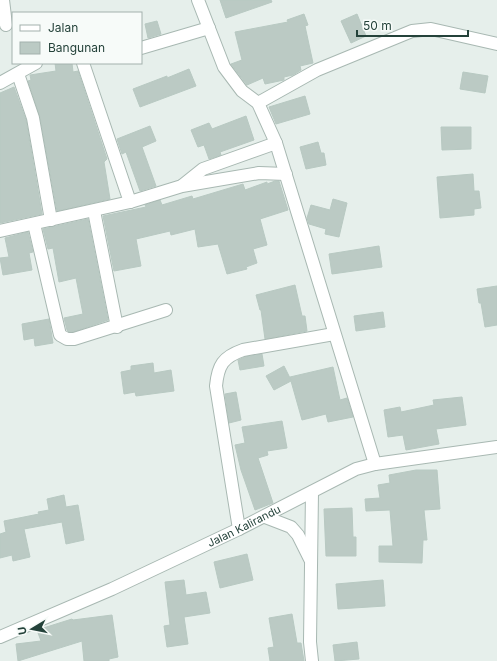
<svg xmlns="http://www.w3.org/2000/svg" width="497" height="661" viewBox="0 0 497 661" font-family="Inter,sans-serif">
  <style>
    .building { fill: #bbcac4; stroke: #b8c9c2 }
    .lines { fill: none; stroke-linecap: round; stroke-linejoin: round }
    .minor-casing { stroke: #a8b8b2; stroke-width: 14 }
    .minor { stroke: #fff; stroke-width: 12 }
    .labels { text-anchor: middle; dominant-baseline: central; stroke-width: 3; stroke-linejoin: round; paint-order: stroke }
    .street-label { font-size: 11px; fill: #24423a; stroke: #f7fbf9 }
  </style>
  <rect width="100%" height="100%" fill="#e6efeb"/>
  <path class="building" d="M 220,0 L 271,0 L 272,2 L 226,18 Z
    M 304,14 L 308,25 L 305,26 L 313,63 L 300,66 L 301,70 L 293,75 L 284,77 L 284,80 L 265,84 L 263,78 L 247,85 L 231,64 L 242,60 L 235,32 L 288,22 L 287,20 Z
    M 357,14 L 366,36 L 351,43 L 341,21 Z
    M 157,21 L 161,34 L 148,38 L 145,24 Z
    M 55,63 L 72,63 L 73,72 L 78,71 L 107,159 L 104,162 L 110,199 L 57,211 L 40,117 L 28,81 L 31,80 L 30,75 L 56,71 Z
    M 189,69 L 196,86 L 140,107 L 133,89 L 167,76 L 167,78 Z
    M 463,72 L 488,76 L 485,93 L 460,89 Z
    M 14,87 L 26,120 L 42,214 L 0,223 L 0,93 Z
    M 305,96 L 310,114 L 276,124 L 269,107 Z
    M 246,116 L 254,140 L 220,152 L 221,155 L 209,159 L 204,145 L 198,147 L 191,130 L 209,123 L 212,129 Z
    M 150,126 L 156,141 L 142,147 L 156,186 L 140,191 L 126,152 L 122,154 L 117,139 Z
    M 441,127 L 471,127 L 471,149 L 442,150 Z
    M 318,142 L 321,153 L 324,153 L 326,165 L 306,169 L 300,147 Z
    M 473,174 L 474,191 L 479,191 L 481,208 L 474,209 L 474,215 L 440,218 L 437,177 Z
    M 275,181 L 279,181 L 288,210 L 260,219 L 267,245 L 253,249 L 257,263 L 246,267 L 247,269 L 227,274 L 218,244 L 198,247 L 195,229 L 171,235 L 170,231 L 136,239 L 141,266 L 114,271 L 103,216 L 146,207 L 145,205 L 160,200 L 162,205 L 192,196 L 193,199 L 243,184 L 245,190 L 267,182 L 267,184 Z
    M 333,199 L 347,203 L 339,237 L 325,234 L 326,229 L 309,224 L 307,218 L 311,205 L 330,210 Z
    M 88,219 L 108,320 L 73,332 L 69,332 L 67,330 L 64,318 L 83,314 L 76,278 L 59,282 L 53,248 L 48,249 L 43,229 Z
    M 28,232 L 33,252 L 29,253 L 32,270 L 3,275 L 0,258 L 9,257 L 5,238 Z
    M 379,246 L 382,267 L 332,274 L 329,254 Z
    M 295,285 L 302,316 L 305,316 L 307,331 L 265,339 L 261,310 L 260,310 L 256,295 Z
    M 497,286 L 497,325 L 485,327 L 481,303 L 479,303 L 477,289 Z
    M 383,312 L 385,327 L 356,331 L 354,316 Z
    M 49,319 L 53,343 L 35,346 L 34,338 L 24,340 L 22,324 Z
    M 262,354 L 264,366 L 240,370 L 238,360 L 245,357 Z
    M 153,363 L 154,373 L 171,370 L 174,391 L 136,396 L 135,392 L 124,394 L 121,372 L 131,370 L 131,366 Z
    M 284,366 L 291,380 L 290,377 L 333,367 L 340,400 L 347,398 L 353,417 L 328,422 L 326,414 L 302,420 L 291,381 L 274,390 L 266,376 Z
    M 236,392 L 241,420 L 229,423 L 225,394 Z
    M 462,397 L 466,425 L 436,429 L 439,444 L 406,450 L 403,435 L 388,437 L 384,410 L 400,407 L 401,412 L 434,405 L 433,400 Z
    M 282,421 L 287,448 L 267,451 L 268,455 L 258,458 L 273,503 L 255,510 L 241,470 L 235,445 L 245,443 L 242,427 Z
    M 416,470 L 437,470 L 440,509 L 424,510 L 427,540 L 423,540 L 422,563 L 379,562 L 379,546 L 393,546 L 390,510 L 366,511 L 365,499 L 380,498 L 378,485 L 390,483 L 389,475 Z
    M 64,495 L 66,507 L 78,505 L 84,540 L 66,544 L 62,522 L 24,529 L 30,557 L 13,561 L 12,555 L 0,558 L 0,534 L 6,532 L 4,521 L 39,514 L 38,512 L 49,510 L 47,499 Z
    M 352,508 L 353,537 L 356,537 L 356,556 L 326,556 L 324,509 Z
    M 247,554 L 253,580 L 220,588 L 214,562 Z
    M 184,580 L 186,595 L 206,592 L 210,613 L 184,617 L 188,644 L 167,647 L 164,626 L 170,625 L 165,582 Z
    M 383,580 L 385,606 L 338,609 L 336,584 Z
    M 292,614 L 297,643 L 301,643 L 304,661 L 270,661 L 268,648 L 274,647 L 269,618 Z
    M 112,615 L 118,657 L 109,659 L 109,661 L 84,661 L 82,641 L 18,661 L 16,644 L 41,641 L 37,630 L 72,619 L 73,620 Z
    M 357,642 L 359,659 L 335,661 L 333,645 Z"/>
  <g class="lines">
    <defs>
      <g id="minor">
        <path d="M 3,0 L 6,25"/>
        <path d="M 198,0 L 224,67 L 242,91 L 258,103 L 276,143 L 375,464"/>
        <path d="M 141,48 L 209,28"/>
        <path d="M 83,63 L 130,202"/>
        <path d="M 18,74 L 33,118 L 51,220"/>
        <path d="M 0,83 L 36,63"/>
        <path d="M 258,103 L 317,70 L 412,31 L 431,29 L 497,44"/>
        <path d="M 183,185 L 203,169 L 276,143"/>
        <path d="M 94,211 L 117,327"/>
        <path d="M 34,224 L 60,335 L 67,339 L 74,339 L 166,310"/>
        <path d="M 0,231 L 130,202 L 182,186 L 259,173 L 286,174"/>
        <path d="M 312,492 L 310,642 L 312,661"/>
        <path d="M 265,517 L 291,527 L 298,535 L 310,559"/>
        <path d="M 239,529 L 216,386 C 218,365 223,357 243,350 L 334,334"/>
        <path id="s1" d="M 0,637 L 112,589 L 239,529 L 356,469 L 375,464 L 497,447"/>
      </g>
    </defs>
    <use href="#minor" class="minor-casing"/>
    <use href="#minor" class="minor"/>
  </g>
  <g class="labels">
    <g class="street-label">
      <text stroke="none"><textPath href="#s1" startOffset="268">Jalan Kalirandu</textPath></text>
    </g>
  </g>
  <rect x="12" y="12" width="130" height="52" fill="#f7fbf9" stroke="#a3b1ad"/>
  <rect x="20" y="25" width="20" height="6" fill="#ffffff" stroke="#a3b1ad"/>
  <text x="48" y="32" font-size="12" fill="#24423a">Jalan</text>
  <rect x="20" y="42" width="20" height="12" fill="#bbcac4" stroke="#a3b1ad"/>
  <text x="48" y="52" font-size="12" fill="#24423a">Bangunan</text>
  <g transform="translate(32 629) rotate(260)" stroke="#f7fbf9" stroke-width="3" paint-order="stroke">
  <path d="M0-3L7 15L0 10L-7 15Z" fill="#24423a"/>
  <text y="-6" font-size="11" font-weight="bold" text-anchor="middle" fill="#24423a">U</text>
  </g>
  <path d="M357 30v6h111v-6" fill="none" stroke="#24423a" stroke-width="2"/>
  <text x="363" y="30" font-size="12" fill="#24423a" stroke="#f7fbf9" stroke-width="3" paint-order="stroke">50 m</text>
</svg>
